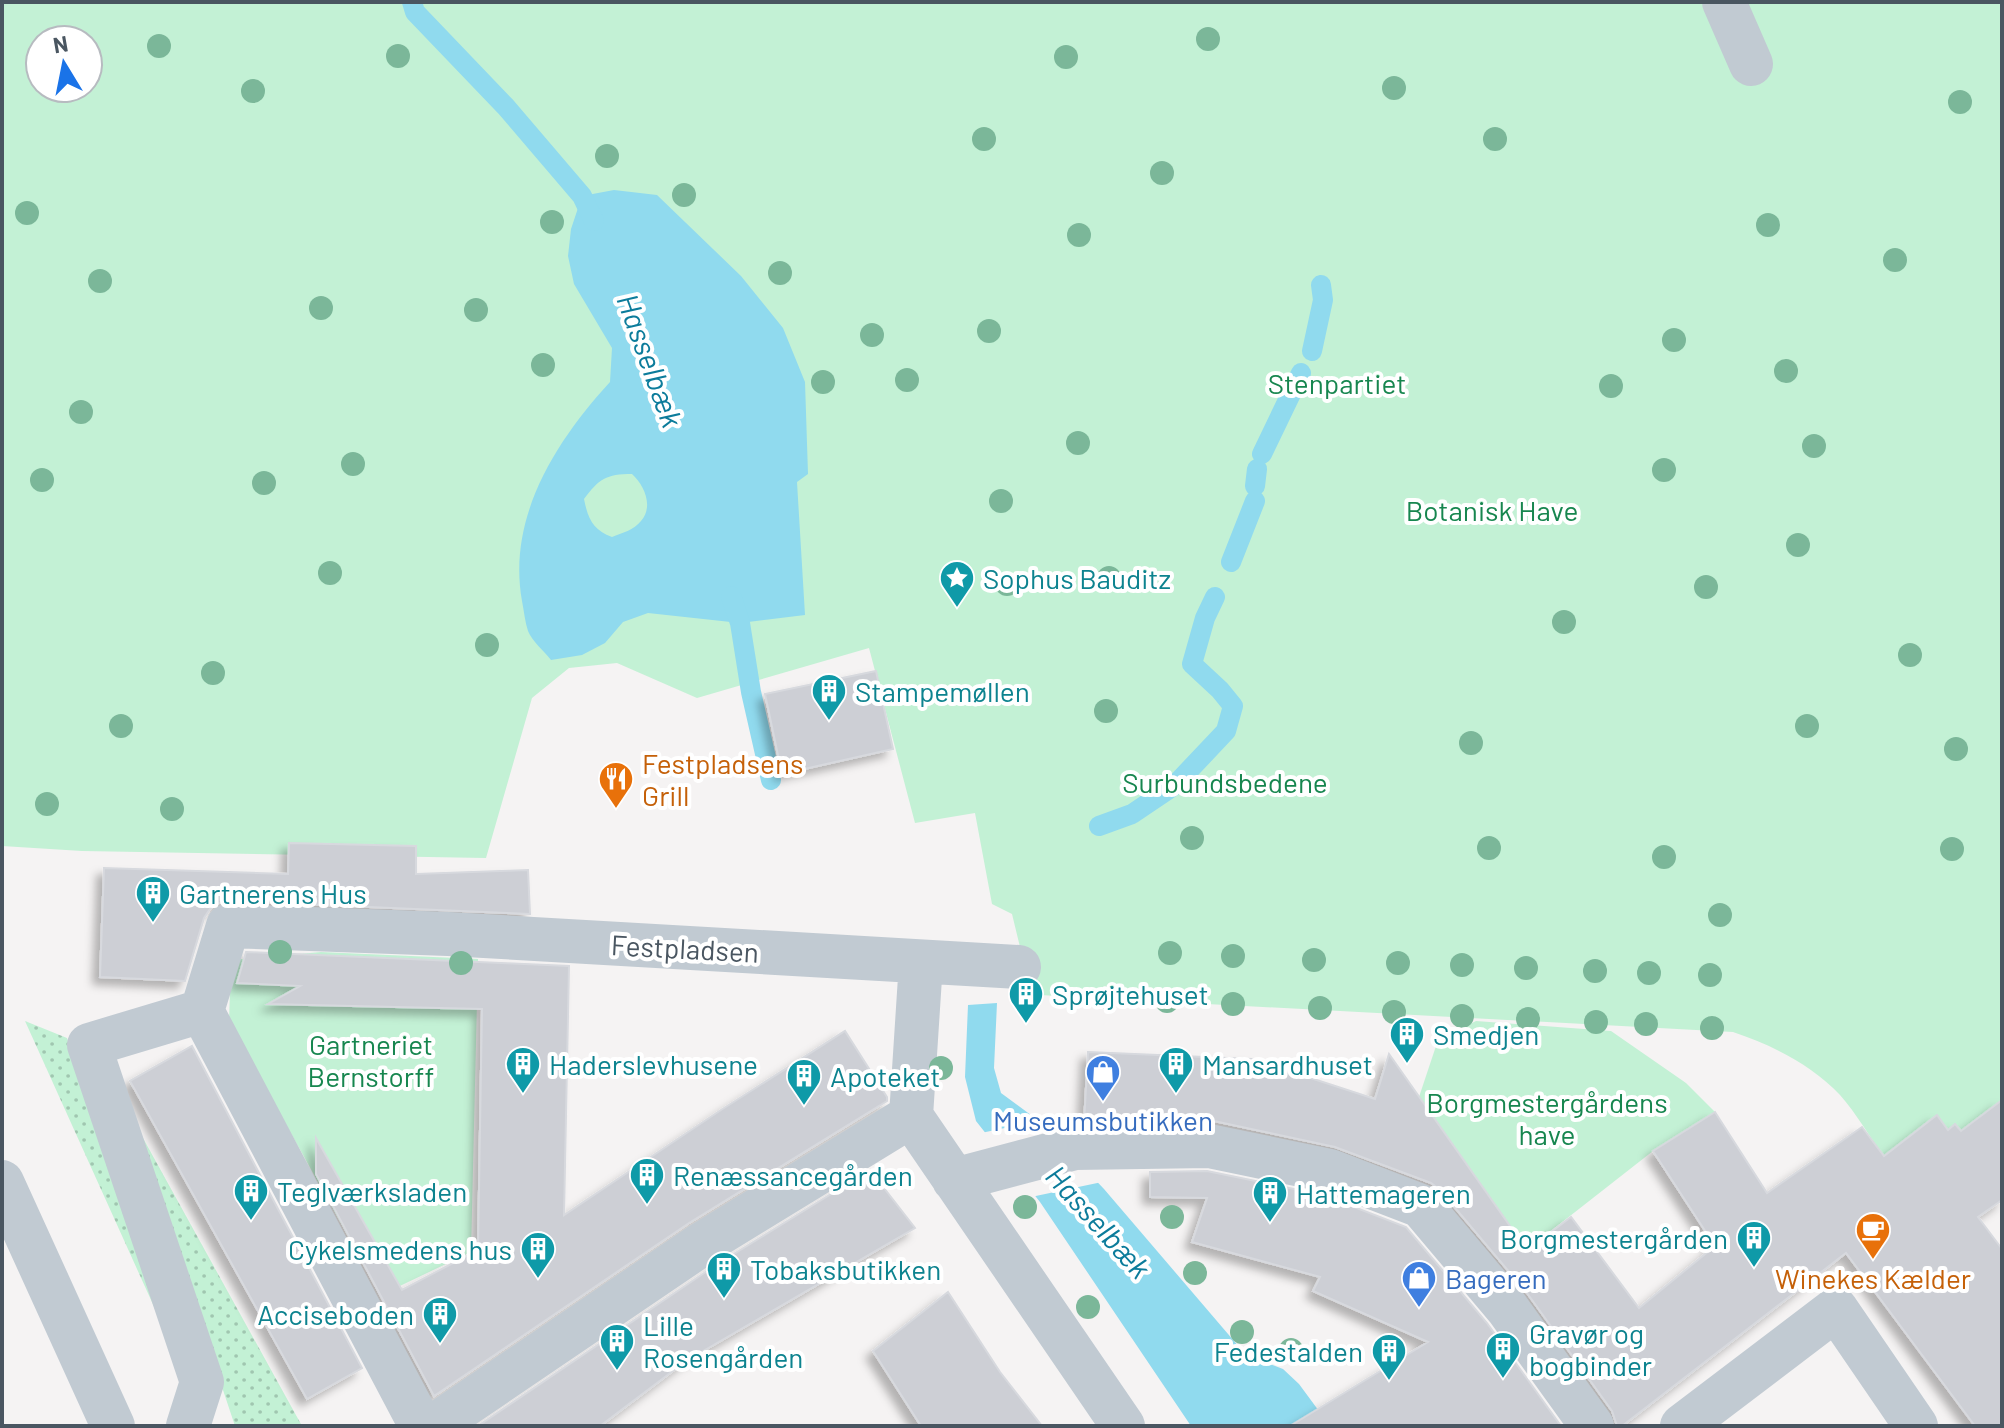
<svg xmlns="http://www.w3.org/2000/svg" width="2004" height="1428" viewBox="0 0 2004 1428" font-family="Barlow,sans-serif">
  <style>
    .grass { fill: url(#grass-dots) }
    .green { fill: #c3f1d5; fill-rule: evenodd }
    .water { fill: #90daee; fill-rule: evenodd }
    .pier { fill: #f5f3f3 }
    .lines { fill: none; stroke-linecap: round; stroke-linejoin: round }
    .stream { stroke: #90daee; stroke-width: 20 }
    .building { fill: #cdcfd5; stroke: #d7d9de; stroke-width: 2; filter: url(#shadow) }
    .minor { stroke: #c1cad2; stroke-width: 44 }
    .tree { fill: #7bb799 }
    .labels { text-anchor: middle; dominant-baseline: central; stroke-width: 8; stroke-linejoin: round; paint-order: stroke }
    .park-label { font-size: 28px; fill: #17864f; stroke: #fff }
    .culture-label { font-size: 28px; fill: #0d838f; stroke: #fff; text-anchor: start }
    .food-label { font-size: 28px; fill: #c56008; stroke: #fff; text-anchor: start }
    .street-label { font-size: 28px; fill: #4a5661; stroke: #fff }
    .shop-label { font-size: 28px; fill: #366cbe; stroke: #fff }
    .water-label { font-size: 30px; font-style: italic; fill: #0c7c9b; stroke: #fff }
  </style>
  <defs>
    <pattern id="grass-dots" width="8" height="8" patternUnits="userSpaceOnUse" patternTransform="scale(2)"><rect width="8" height="8" fill="#c3f1d5"/><path d="M2 2h.1M6 6h.1" fill="none" stroke="#a0c6b0" stroke-width="1.8" stroke-linecap="round"/></pattern>
    <filter id="shadow"><feDropShadow dx="-7" dy="7" stdDeviation="4" flood-color="#0004"/></filter>
  </defs>
  <rect width="100%" height="100%" fill="#f5f3f3"/>
  <path class="grass" d="M 25,1021 L 67,1038 L 165,1331 Z
    M 133,1120 L 302,1426 L 235,1426 Z"/>
  <path class="green" d="M 2,2 L 2002,2 L 2002,1100 L 1961,1131 L 1955,1124 L 1948,1130 L 1936,1115 L 1884,1156 C 1869,1136 1856,1113 1840,1095 C 1812,1065 1772,1045 1733,1032 L 1021,994 L 1020,947 L 1012,914 L 992,904 L 975,813 L 915,823 L 869,648 L 697,698 L 617,663 L 569,668 L 532,698 L 486,858 L 82,851 L 2,846 ZM 40,40 L 88,40 L 88,88 L 40,88 Z
    M 321,952 L 478,959 L 471,1252 L 381,1295 L 229,1022 L 231,960 Z
    M 1476,1021 L 1611,1031 L 1686,1083 L 1715,1112 L 1653,1151 L 1505,1267 L 1457,1196 L 1477,1179 L 1459,1153 L 1421,1180 L 1402,1163 L 1418,1100 L 1438,1040 Z"/>
  <path class="water" d="M 614,190 L 657,195 L 741,276 L 783,328 L 805,382 L 808,474 L 797,482 L 805,615 L 740,623 L 648,613 L 623,622 L 605,643 L 582,655 L 551,660 C 544,651 532,641 528,631 C 525,622 524,611 522,601 C 507,517 556,441 610,382 L 612,348 L 574,284 L 568,256 L 571,229 L 582,196 ZM 632,474 C 644,485 654,506 641,521 C 634,530 622,533 612,537 C 593,530 588,519 584,499 C 599,479 606,474 632,474 Z
    M 997,1003 L 994,1068 L 1001,1093 L 1039,1121 L 1104,1189 L 1246,1355 L 1283,1369 L 1299,1384 L 1330,1426 L 1191,1426 L 1040,1202 L 976,1121 L 965,1077 L 968,1005 Z"/>
  <path class="pier" d="M 1044,1120 L 1102,1182 L 1031,1197 L 981,1133 Z"/>
  <g class="lines">
    <path class="stream" d="M 412,2 L 415,12 L 506,107 L 582,196 L 594,221
      M 1312,351 L 1323,300 L 1321,285
      M 1262,454 L 1301,373
      M 1255,486 L 1257,469
      M 1231,562 L 1255,501
      M 731,596 L 740,623 L 751,692 L 771,780
      M 1099,826 L 1132,814 L 1175,785 L 1226,731 L 1233,706 L 1220,690 L 1192,664 L 1205,618 L 1215,597"/>
  </g>
  <path class="building" d="M 876,671 L 893,749 L 782,774 L 765,694 Z
    M 289,843 L 416,846 L 416,874 L 528,870 L 530,914 L 228,901 L 219,903 L 210,909 L 204,918 L 185,981 L 100,977 L 104,868 L 288,874 Z
    M 246,952 L 569,966 L 564,1215 L 721,1110 L 845,1031 L 887,1097 L 887,1101 L 689,1223 L 434,1396 L 316,1174 L 316,1138 L 402,1290 L 478,1250 L 482,1009 L 268,1004 L 300,986 L 237,983 Z
    M 192,1046 L 362,1368 L 307,1399 L 130,1081 Z
    M 1088,1052 L 1252,1059 L 1375,1099 L 1389,1054 L 1527,1250 L 1571,1217 L 1639,1308 L 1715,1246 L 1653,1151 L 1715,1112 L 1767,1193 L 1862,1127 L 1884,1156 L 1937,1115 L 1948,1130 L 1955,1124 L 1961,1131 L 2002,1100 L 2002,1200 L 1978,1217 L 2002,1249 L 2002,1426 L 1975,1426 L 1846,1253 L 1622,1426 L 1617,1426 L 1612,1411 L 1527,1293 L 1440,1190 L 1431,1183 L 1335,1147 L 1214,1121 L 1084,1123 Z
    M 870,1170 L 915,1228 L 686,1361 L 600,1426 L 478,1426 L 716,1265 Z
    M 1207,1171 L 1323,1195 L 1406,1227 L 1487,1323 L 1561,1426 L 1290,1426 L 1428,1342 L 1313,1291 L 1320,1277 L 1192,1242 L 1207,1198 L 1150,1197 L 1150,1172 Z
    M 948,1292 L 1000,1372 L 1042,1426 L 921,1426 L 873,1351 Z"/>
  <g class="lines">
    <path class="minor" d="M 1724,2 L 1751,64
      M 921,962 L 911,1116 L 1123,1426
      M 202,1011 L 228,926 L 448,934 L 1019,967
      M 202,1011 L 421,1426
      M 954,1180 L 1075,1148 L 1209,1146 L 1330,1171 L 1421,1206 L 1507,1308 L 1592,1426
      M 2,1182 L 113,1426
      M 188,1426 L 202,1382 L 89,1045 L 202,1011
      M 434,1426 L 702,1244 L 911,1116
      M 1682,1426 L 1836,1309 L 1916,1426"/>
  </g>
  <g class="tree">
    <circle cx="1208" cy="39" r="12"/>
    <circle cx="159" cy="46" r="12"/>
    <circle cx="398" cy="56" r="12"/>
    <circle cx="1066" cy="57" r="12"/>
    <circle cx="1394" cy="88" r="12"/>
    <circle cx="253" cy="91" r="12"/>
    <circle cx="1960" cy="102" r="12"/>
    <circle cx="984" cy="139" r="12"/>
    <circle cx="1495" cy="139" r="12"/>
    <circle cx="607" cy="156" r="12"/>
    <circle cx="1162" cy="173" r="12"/>
    <circle cx="684" cy="195" r="12"/>
    <circle cx="27" cy="213" r="12"/>
    <circle cx="552" cy="222" r="12"/>
    <circle cx="1768" cy="225" r="12"/>
    <circle cx="1079" cy="235" r="12"/>
    <circle cx="1895" cy="260" r="12"/>
    <circle cx="780" cy="273" r="12"/>
    <circle cx="100" cy="281" r="12"/>
    <circle cx="321" cy="308" r="12"/>
    <circle cx="476" cy="310" r="12"/>
    <circle cx="989" cy="331" r="12"/>
    <circle cx="872" cy="335" r="12"/>
    <circle cx="1674" cy="340" r="12"/>
    <circle cx="543" cy="365" r="12"/>
    <circle cx="1786" cy="371" r="12"/>
    <circle cx="907" cy="380" r="12"/>
    <circle cx="823" cy="382" r="12"/>
    <circle cx="1611" cy="386" r="12"/>
    <circle cx="81" cy="412" r="12"/>
    <circle cx="1078" cy="443" r="12"/>
    <circle cx="1814" cy="446" r="12"/>
    <circle cx="353" cy="464" r="12"/>
    <circle cx="1664" cy="470" r="12"/>
    <circle cx="42" cy="480" r="12"/>
    <circle cx="264" cy="483" r="12"/>
    <circle cx="1001" cy="501" r="12"/>
    <circle cx="1798" cy="545" r="12"/>
    <circle cx="330" cy="573" r="12"/>
    <circle cx="1109" cy="578" r="12"/>
    <circle cx="1007" cy="584" r="12"/>
    <circle cx="1706" cy="587" r="12"/>
    <circle cx="1564" cy="622" r="12"/>
    <circle cx="487" cy="645" r="12"/>
    <circle cx="1910" cy="655" r="12"/>
    <circle cx="213" cy="673" r="12"/>
    <circle cx="1106" cy="711" r="12"/>
    <circle cx="121" cy="726" r="12"/>
    <circle cx="1807" cy="726" r="12"/>
    <circle cx="1471" cy="743" r="12"/>
    <circle cx="1956" cy="749" r="12"/>
    <circle cx="47" cy="804" r="12"/>
    <circle cx="172" cy="809" r="12"/>
    <circle cx="1192" cy="838" r="12"/>
    <circle cx="1489" cy="848" r="12"/>
    <circle cx="1952" cy="849" r="12"/>
    <circle cx="1664" cy="857" r="12"/>
    <circle cx="1720" cy="915" r="12"/>
    <circle cx="280" cy="952" r="12"/>
    <circle cx="1170" cy="953" r="12"/>
    <circle cx="1233" cy="956" r="12"/>
    <circle cx="1314" cy="960" r="12"/>
    <circle cx="461" cy="963" r="12"/>
    <circle cx="1398" cy="963" r="12"/>
    <circle cx="1462" cy="965" r="12"/>
    <circle cx="1526" cy="968" r="12"/>
    <circle cx="1595" cy="971" r="12"/>
    <circle cx="1649" cy="973" r="12"/>
    <circle cx="1710" cy="975" r="12"/>
    <circle cx="1109" cy="998" r="12"/>
    <circle cx="1167" cy="1001" r="12"/>
    <circle cx="1233" cy="1004" r="12"/>
    <circle cx="1320" cy="1008" r="12"/>
    <circle cx="1394" cy="1012" r="12"/>
    <circle cx="1462" cy="1016" r="12"/>
    <circle cx="1528" cy="1019" r="12"/>
    <circle cx="1596" cy="1022" r="12"/>
    <circle cx="1646" cy="1024" r="12"/>
    <circle cx="1712" cy="1028" r="12"/>
    <circle cx="941" cy="1068" r="12"/>
    <circle cx="1025" cy="1207" r="12"/>
    <circle cx="1172" cy="1217" r="12"/>
    <circle cx="1195" cy="1273" r="12"/>
    <circle cx="1088" cy="1307" r="12"/>
    <circle cx="1242" cy="1332" r="12"/>
    <circle cx="1291" cy="1350" r="12"/>
  </g>
  <defs>
    <symbol id="sight-pin" viewBox="-11 -11 22 30"><path d="M0 17L-7.5 6A9.5 9.5 0 1 1 7.5 6Z" fill="#0f9aa8" stroke="#fff"/><path d="M0-6L1.8-2.2L6-1.7L2.9 1.2L3.7 5.4L0 3.3L-3.7 5.4L-2.9 1.2L-6-1.7L-1.8-2.2Z" fill="#fff"/></symbol>
    <symbol id="building-pin" viewBox="-11 -11 22 30"><path d="M0 17L-7.5 6A9.5 9.5 0 1 1 7.5 6Z" fill="#0f9aa8" stroke="#fff"/><path d="M-4-6H4V6H1V3H-1V6H-4ZM-2.5-4.3h1.7v1.8h-1.7ZM.8-4.3h1.7v1.8H.8ZM-2.5-1h1.7V.8h-1.7ZM.8-1h1.7V.8H.8Z" fill="#fff"/></symbol>
    <symbol id="restaurant-pin" viewBox="-11 -11 22 30"><path d="M0 17L-7.5 6A9.5 9.5 0 1 1 7.5 6Z" fill="#e8710a" stroke="#fff"/><path d="M-5-6h1v4h1v-4h1v4h1v-4h1v5L-1.5 .5V6h-2V.5L-5-1ZM5-6V6H3V1.5H1.5Q1.5-4 5-6Z" fill="#fff"/></symbol>
    <symbol id="shop-pin" viewBox="-11 -11 22 30"><path d="M0 17L-7.5 6A9.5 9.5 0 1 1 7.5 6Z" fill="#3f7fe0" stroke="#fff"/><path d="M-5-2.5h2.3a2.7 3.5 0 0 1 5.4 0H5L5.5 6h-11ZM-1.5-2.5h3a1.5 2.3 0 0 0-3 0Z" fill="#fff"/></symbol>
    <symbol id="cafe-pin" viewBox="-11 -11 22 30"><path d="M0 17L-7.5 6A9.5 9.5 0 1 1 7.5 6Z" fill="#e8710a" stroke="#fff"/><path d="M-5.5-4.5H6V0H3Q3 3.5 0 3.5H-2.5Q-5.5 3.5-5.5 0ZM3-3.2v2h1.7v-2ZM-6 4.5H4V6H-6Z" fill="#fff"/></symbol>
  </defs>
  <g fill-rule="evenodd">
    <use href="#sight-pin" x="937" y="558" width="40" height="54"/>
    <use href="#building-pin" x="809" y="671" width="40" height="54"/>
    <use href="#restaurant-pin" x="596" y="759" width="40" height="54"/>
    <use href="#building-pin" x="133" y="873" width="40" height="54"/>
    <use href="#building-pin" x="1006" y="974" width="40" height="54"/>
    <use href="#building-pin" x="1387" y="1014" width="40" height="54"/>
    <use href="#building-pin" x="503" y="1044" width="40" height="54"/>
    <use href="#building-pin" x="1156" y="1044" width="40" height="54"/>
    <use href="#shop-pin" x="1083" y="1052" width="40" height="54"/>
    <use href="#building-pin" x="784" y="1056" width="40" height="54"/>
    <use href="#building-pin" x="627" y="1155" width="40" height="54"/>
    <use href="#building-pin" x="231" y="1171" width="40" height="54"/>
    <use href="#building-pin" x="1250" y="1173" width="40" height="54"/>
    <use href="#cafe-pin" x="1853" y="1210" width="40" height="54"/>
    <use href="#building-pin" x="1734" y="1218" width="40" height="54"/>
    <use href="#building-pin" x="518" y="1229" width="40" height="54"/>
    <use href="#building-pin" x="704" y="1249" width="40" height="54"/>
    <use href="#shop-pin" x="1399" y="1258" width="40" height="54"/>
    <use href="#building-pin" x="420" y="1294" width="40" height="54"/>
    <use href="#building-pin" x="597" y="1321" width="40" height="54"/>
    <use href="#building-pin" x="1483" y="1329" width="40" height="54"/>
    <use href="#building-pin" x="1369" y="1331" width="40" height="54"/>
  </g>
  <g class="labels">
    <g class="park-label">
      <text x="1337" y="383">Stenpartiet</text>
      <text x="1492" y="510">Botanisk Have</text>
      <text x="1225" y="782">Surbundsbedene</text>
      <text x="371" y="1044">Gartneriet<tspan x="371" dy="32">Bernstorff</tspan></text>
      <text x="1547" y="1102">Borgmestergårdens<tspan x="1547" dy="32">have</tspan></text>
    </g>
    <g class="culture-label">
      <text x="983" y="578">Sophus Bauditz</text>
      <text x="855" y="691">Stampemøllen</text>
      <text x="179" y="893">Gartnerens Hus</text>
      <text x="1052" y="994">Sprøjtehuset</text>
      <text x="1433" y="1034">Smedjen</text>
      <text x="549" y="1064">Haderslevhusene</text>
      <text x="1202" y="1064">Mansardhuset</text>
      <text x="830" y="1076">Apoteket</text>
      <text x="673" y="1175">Renæssancegården</text>
      <text x="277" y="1191">Teglværksladen</text>
      <text x="1296" y="1193">Hattemageren</text>
      <text x="1728" y="1238" text-anchor="end">Borgmestergården</text>
      <text x="512" y="1249" text-anchor="end">Cykelsmedens hus</text>
      <text x="750" y="1269">Tobaksbutikken</text>
      <text x="414" y="1314" text-anchor="end">Acciseboden</text>
      <text x="643" y="1325">Lille<tspan x="643" dy="32">Rosengården</tspan></text>
      <text x="1529" y="1333">Gravør og<tspan x="1529" dy="32">bogbinder</tspan></text>
      <text x="1363" y="1351" text-anchor="end">Fedestalden</text>
    </g>
    <g class="food-label">
      <text x="642" y="763">Festpladsens<tspan x="642" dy="32">Grill</tspan></text>
      <text x="1873" y="1278" text-anchor="middle">Winekes Kælder</text>
    </g>
    <g class="street-label">
      <text transform="translate(685 948) rotate(3)">Festpladsen</text>
    </g>
    <g class="shop-label">
      <text x="1103" y="1120">Museumsbutikken</text>
      <text x="1445" y="1278" text-anchor="start">Bageren</text>
    </g>
    <g class="water-label">
      <text transform="translate(651 360) rotate(70)">Hasselbæk</text>
      <text transform="translate(1099 1221) rotate(48)">Hasselbæk</text>
    </g>
  </g>
  <rect width="2004" height="1428" fill="none" stroke="#4a5661" stroke-width="8"/>
  <g transform="translate(64 64) rotate(350)"><circle r="38" fill="#ffffff" stroke="#b7bbc0" stroke-width="2"/>
  <path d="M0-6L14 30L0 20L-14 30Z" fill="#1a73e8"/>
  <text y="-12" font-size="22" font-weight="bold" text-anchor="middle" fill="#4a5661">N</text>
  </g>
</svg>
